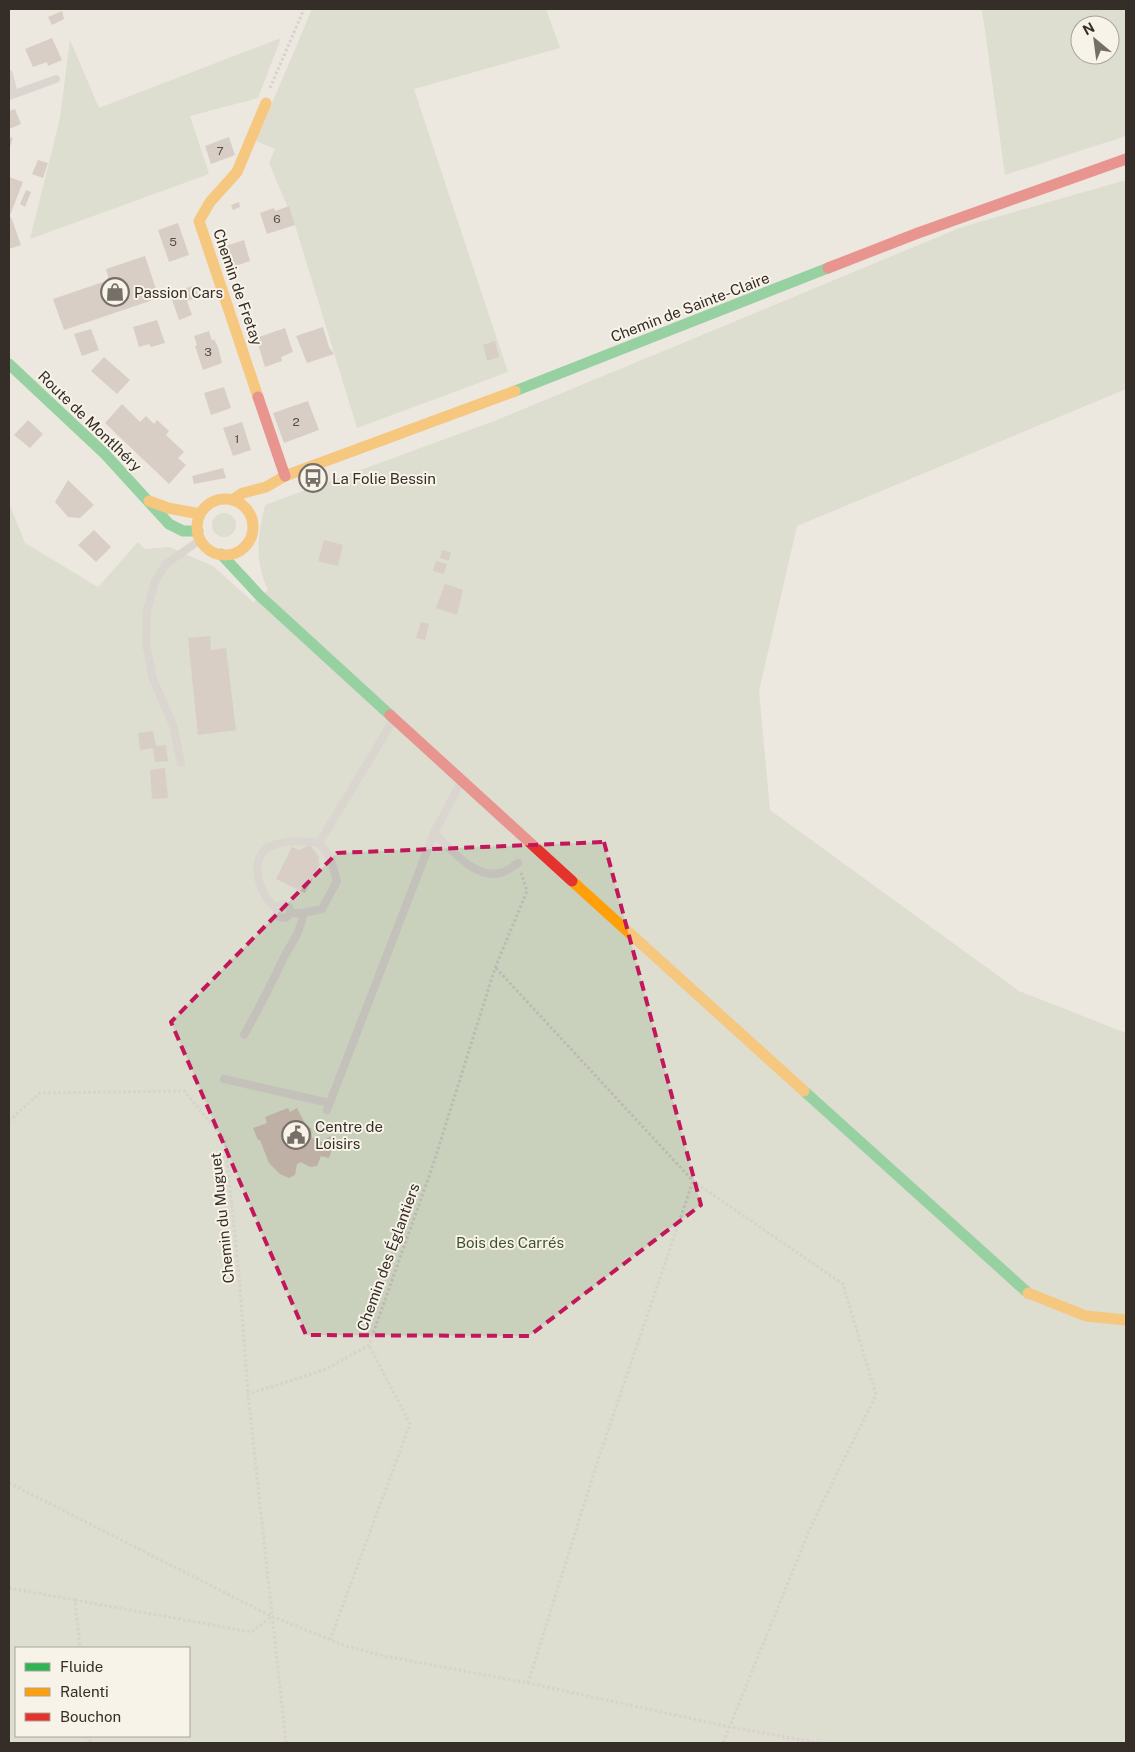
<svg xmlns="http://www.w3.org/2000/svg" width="1135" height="1752" viewBox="0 0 1135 1752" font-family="'Public Sans',sans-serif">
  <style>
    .green { fill: #c9d0bc; fill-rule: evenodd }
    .building { fill: #beb0a4 }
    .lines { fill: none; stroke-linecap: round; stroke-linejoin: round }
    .path { stroke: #bdb9b3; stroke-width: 3; stroke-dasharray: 2.5 2.5; stroke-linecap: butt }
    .lane { stroke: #c4c0ba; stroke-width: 8 }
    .fast { stroke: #30b455; stroke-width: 11 }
    .slow { stroke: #ff9f0a; stroke-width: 11 }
    .jam { stroke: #e5322d; stroke-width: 11 }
    .marked { fill: none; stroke: #c2185b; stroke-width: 4; stroke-dasharray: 10 6; stroke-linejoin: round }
    .labels { text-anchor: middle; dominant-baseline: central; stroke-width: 4; stroke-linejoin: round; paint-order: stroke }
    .number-label { font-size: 12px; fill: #574e47 }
    .street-label { font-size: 15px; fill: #352e28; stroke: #f8f3e8 }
    .poi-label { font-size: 15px; fill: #352e28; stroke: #f8f3e8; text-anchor: start }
    .park-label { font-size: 15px; fill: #3e512e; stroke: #f8f3e8 }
  </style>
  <rect width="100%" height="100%" fill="#ece8e0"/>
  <path class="green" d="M 312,9 L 546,9 L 560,48 L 414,89 L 508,372 L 357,428 L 295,225 L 269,163 L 275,149 L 256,141 Z
    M 982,9 L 1126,9 L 1126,136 L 1005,175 ZM 1080,25 L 1110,25 L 1110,55 L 1080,55 Z
    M 281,38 L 258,98 L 190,116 L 209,174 L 30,239 L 60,118 L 70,40 L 99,108 Z
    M 1126,180 L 1126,389 L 797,526 L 759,691 L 770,810 L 1019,991 L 1126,1033 L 1126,1743 L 9,1743 L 9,503 L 25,543 L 98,587 L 138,542 L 145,549 L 169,547 L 213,566 L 253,602 L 268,590 C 254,560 258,536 265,505 L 497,420 L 962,227 ZM 16,1648 L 189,1648 L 189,1736 L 16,1736 Z
    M212 525a12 12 0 1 1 24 0a12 12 0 1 1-24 0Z"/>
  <path class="building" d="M 62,11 L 64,19 L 52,25 L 48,17 Z
    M 52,38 L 62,60 L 48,66 L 47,62 L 33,67 L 25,49 Z
    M 15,109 L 21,124 L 9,129 L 9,111 Z
    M 9,137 L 13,138 L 9,150 Z
    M 229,137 L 235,155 L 211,164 L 205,146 Z
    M 38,160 L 48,163 L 43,178 L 32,174 Z
    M 9,177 L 23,182 L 9,218 L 11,217 L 21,245 L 9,249 Z
    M 26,190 L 31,192 L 25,207 L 20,204 Z
    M 239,202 L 240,207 L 233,210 L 231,205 Z
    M 289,206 L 295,225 L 267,234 L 260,213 L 274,208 L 275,211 Z
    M 178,223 L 189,255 L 169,262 L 158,230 Z
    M 244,240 L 250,261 L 226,269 L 220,248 Z
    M 145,256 L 159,298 L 64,330 L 53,299 L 109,280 L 106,269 Z
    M 195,285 L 199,297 L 187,301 L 192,315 L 179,320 L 170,294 Z
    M 157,320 L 165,343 L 151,347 L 149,344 L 139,347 L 133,327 Z
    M 323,327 L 329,347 L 334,354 L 307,363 L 296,336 Z
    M 285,328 L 293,352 L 281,357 L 282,361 L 265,367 L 256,338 Z
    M 91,329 L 99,350 L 82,356 L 74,334 Z
    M 209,331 L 212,341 L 214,339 L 218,347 L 222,363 L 203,370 L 195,346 L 197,345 L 194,336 Z
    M 495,341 L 499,357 L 487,361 L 483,345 Z
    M 104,357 L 130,380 L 117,394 L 91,371 Z
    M 224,387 L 231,408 L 211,415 L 204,393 Z
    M 308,401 L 319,430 L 284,443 L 273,413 Z
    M 122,404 L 140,422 L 146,416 L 154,424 L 157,420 L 169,431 L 166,435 L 184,452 L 178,458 L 186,465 L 169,484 L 105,423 Z
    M 28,420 L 43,434 L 30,448 L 14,435 Z
    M 242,422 L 251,450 L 233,456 L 223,428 Z
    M 223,468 L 226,478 L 194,484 L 192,476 Z
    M 68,480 L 94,505 L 80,518 L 68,517 L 55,502 Z
    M 94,530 L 111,547 L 96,562 L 78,545 Z
    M 324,540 L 343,545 L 338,566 L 318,561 Z
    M 442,550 L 451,552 L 449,561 L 440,558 Z
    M 436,561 L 447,564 L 444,574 L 433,571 Z
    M 445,584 L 463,590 L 457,615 L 436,608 Z
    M 421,622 L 429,624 L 425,640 L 416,638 Z
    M 210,636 L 211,650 L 226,648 L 236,730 L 198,735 L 188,638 Z
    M 153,731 L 156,746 L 166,745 L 168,761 L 155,762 L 153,748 L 140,750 L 138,733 Z
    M 165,768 L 168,798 L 152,799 L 150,770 Z
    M 310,845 L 319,857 L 318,862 L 320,864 L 305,893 L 276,879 L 292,847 L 299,850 Z
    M 288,1108 L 290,1112 L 297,1108 L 307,1127 L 311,1128 L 312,1138 L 324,1143 L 325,1139 L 332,1136 L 336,1138 L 329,1158 L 321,1156 L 317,1166 L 310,1167 L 301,1162 L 297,1164 L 295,1175 L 289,1178 L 280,1174 L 269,1163 L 260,1140 L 258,1140 L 253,1128 L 267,1123 L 265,1117 Z"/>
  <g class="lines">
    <path class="path" d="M 270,88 L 304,9
      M 496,968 L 693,1181 L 843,1284 L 876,1395 L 811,1526 L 723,1743
      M 9,1121 L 40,1093 L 184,1091 L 225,1140 L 239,1275 L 248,1394
      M 9,1483 L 271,1616 L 346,1646 L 384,1656 L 528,1683 L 730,1727 L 819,1743
      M 9,1588 L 75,1600 L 80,1648
      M 75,1600 L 251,1632 L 271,1617
      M 330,1640 L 410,1424 L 369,1345
      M 528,1683 L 598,1460 L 693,1181
      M 86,1736 L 92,1743
      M 286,1743 L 248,1394 L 324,1370 L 369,1345 L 433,1165 L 495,968 L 527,891 L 521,873"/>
    <path class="lane" d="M 9,74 L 14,94
      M 9,96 L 56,79
      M 181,763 L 173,725 L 153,679 L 146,644 L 147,611 L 155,581 L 166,564 L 200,540
      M 434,833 C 451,849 474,879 500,873 C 506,872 512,867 518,863
      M 319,843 L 394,719
      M276 911a7 7 0 1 1 14 0a7 7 0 1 1-14 0Z
      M 276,907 C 259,897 248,858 269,847 C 286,839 302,841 319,843 L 330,857 L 337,881 L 322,909 L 303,913 L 290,913
      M 244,1035 C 258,1010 271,985 283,959 C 291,943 302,931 303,913
      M 224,1079 L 329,1103
      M 327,1110 L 434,833 L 461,782"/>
    <path class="fast" d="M 9,364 L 105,454 L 169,524 L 183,531 L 198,531
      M 515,391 L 828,268
      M 221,554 L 260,596 L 390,715
      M 804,1091 L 1028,1293"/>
    <path class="slow" d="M 258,397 L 199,221 L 210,202 L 237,172 L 266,103
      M197 527a28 28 0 1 1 56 0a28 28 0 1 1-56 0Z
      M 232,500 L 243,493 L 266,487 L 285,476 L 515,391
      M 149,501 L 168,508 L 200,514
      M 572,881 L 804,1091
      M 1028,1293 L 1086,1316 L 1126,1320"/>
    <path class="jam" d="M 828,268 L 918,233 L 1126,159
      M 258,397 L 285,476
      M 390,715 L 572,881"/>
  </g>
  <path d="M0 0H1135V1752H0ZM 604,842 L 701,1205 L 529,1336 L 306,1335 L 171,1022 L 337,853 Z" fill="#ece8e0" fill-opacity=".55" fill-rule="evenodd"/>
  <path class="marked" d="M 604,842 L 701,1205 L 529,1336 L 306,1335 L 171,1022 L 337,853 Z"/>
  <defs>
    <symbol id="shop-ring" viewBox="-11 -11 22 22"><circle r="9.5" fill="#f8f3e8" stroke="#756f68" stroke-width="1.5"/><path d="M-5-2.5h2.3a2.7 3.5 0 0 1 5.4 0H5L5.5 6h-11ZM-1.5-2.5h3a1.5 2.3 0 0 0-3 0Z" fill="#756f68"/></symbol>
    <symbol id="bus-ring" viewBox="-11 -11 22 22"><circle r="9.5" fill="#f8f3e8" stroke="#756f68" stroke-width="1.5"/><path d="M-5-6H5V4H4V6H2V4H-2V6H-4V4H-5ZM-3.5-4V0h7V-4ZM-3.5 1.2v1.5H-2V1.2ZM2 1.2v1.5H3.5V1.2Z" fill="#756f68"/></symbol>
    <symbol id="civic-ring" viewBox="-11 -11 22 22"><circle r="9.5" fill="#f8f3e8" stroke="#756f68" stroke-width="1.5"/><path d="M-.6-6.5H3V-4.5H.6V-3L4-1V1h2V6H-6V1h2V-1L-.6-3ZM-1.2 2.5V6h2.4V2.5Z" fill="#756f68"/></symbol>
  </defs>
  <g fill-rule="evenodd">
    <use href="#shop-ring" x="99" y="276" width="32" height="32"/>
    <use href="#bus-ring" x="297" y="462" width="32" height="32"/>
    <use href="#civic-ring" x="280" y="1119" width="32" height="32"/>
  </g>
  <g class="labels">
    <g class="number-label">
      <text x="220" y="151">7</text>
      <text x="277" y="219">6</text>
      <text x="173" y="242">5</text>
      <text x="208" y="352">3</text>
      <text x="296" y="422">2</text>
      <text x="237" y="439">1</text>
    </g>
    <g class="street-label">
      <text transform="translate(238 287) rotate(71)">Chemin de Fretay</text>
      <text transform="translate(690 307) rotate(-21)">Chemin de Sainte-Claire</text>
      <text transform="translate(90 421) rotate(44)">Route de Montlhéry</text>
      <text transform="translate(222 1218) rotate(-96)">Chemin du Muguet</text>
      <text transform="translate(388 1257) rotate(-70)">Chemin des Églantiers</text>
    </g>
    <g class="poi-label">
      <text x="134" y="292">Passion Cars</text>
      <text x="332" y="478">La Folie Bessin</text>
      <text x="315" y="1126">Centre de<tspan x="315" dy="17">Loisirs</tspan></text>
    </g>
    <g class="park-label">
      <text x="510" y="1242">Bois des Carrés</text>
    </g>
  </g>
  <rect width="1135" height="1752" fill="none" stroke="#352e28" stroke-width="20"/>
  <rect x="15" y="1647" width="175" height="90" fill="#f8f3e8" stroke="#aaa49b"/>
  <rect x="25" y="1663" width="25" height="8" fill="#30b455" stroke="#aaa49b"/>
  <text x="60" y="1672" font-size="15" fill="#352e28">Fluide</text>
  <rect x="25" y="1688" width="25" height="8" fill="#ff9f0a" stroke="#aaa49b"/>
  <text x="60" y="1697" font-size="15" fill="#352e28">Ralenti</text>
  <rect x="25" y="1713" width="25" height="8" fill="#e5322d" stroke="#aaa49b"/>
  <text x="60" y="1722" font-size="15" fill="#352e28">Bouchon</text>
  <g transform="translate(1095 40) rotate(331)"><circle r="24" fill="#f8f3e8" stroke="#aaa49b"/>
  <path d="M0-4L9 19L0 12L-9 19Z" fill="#756f68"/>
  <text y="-8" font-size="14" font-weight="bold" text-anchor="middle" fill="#352e28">N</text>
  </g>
</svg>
